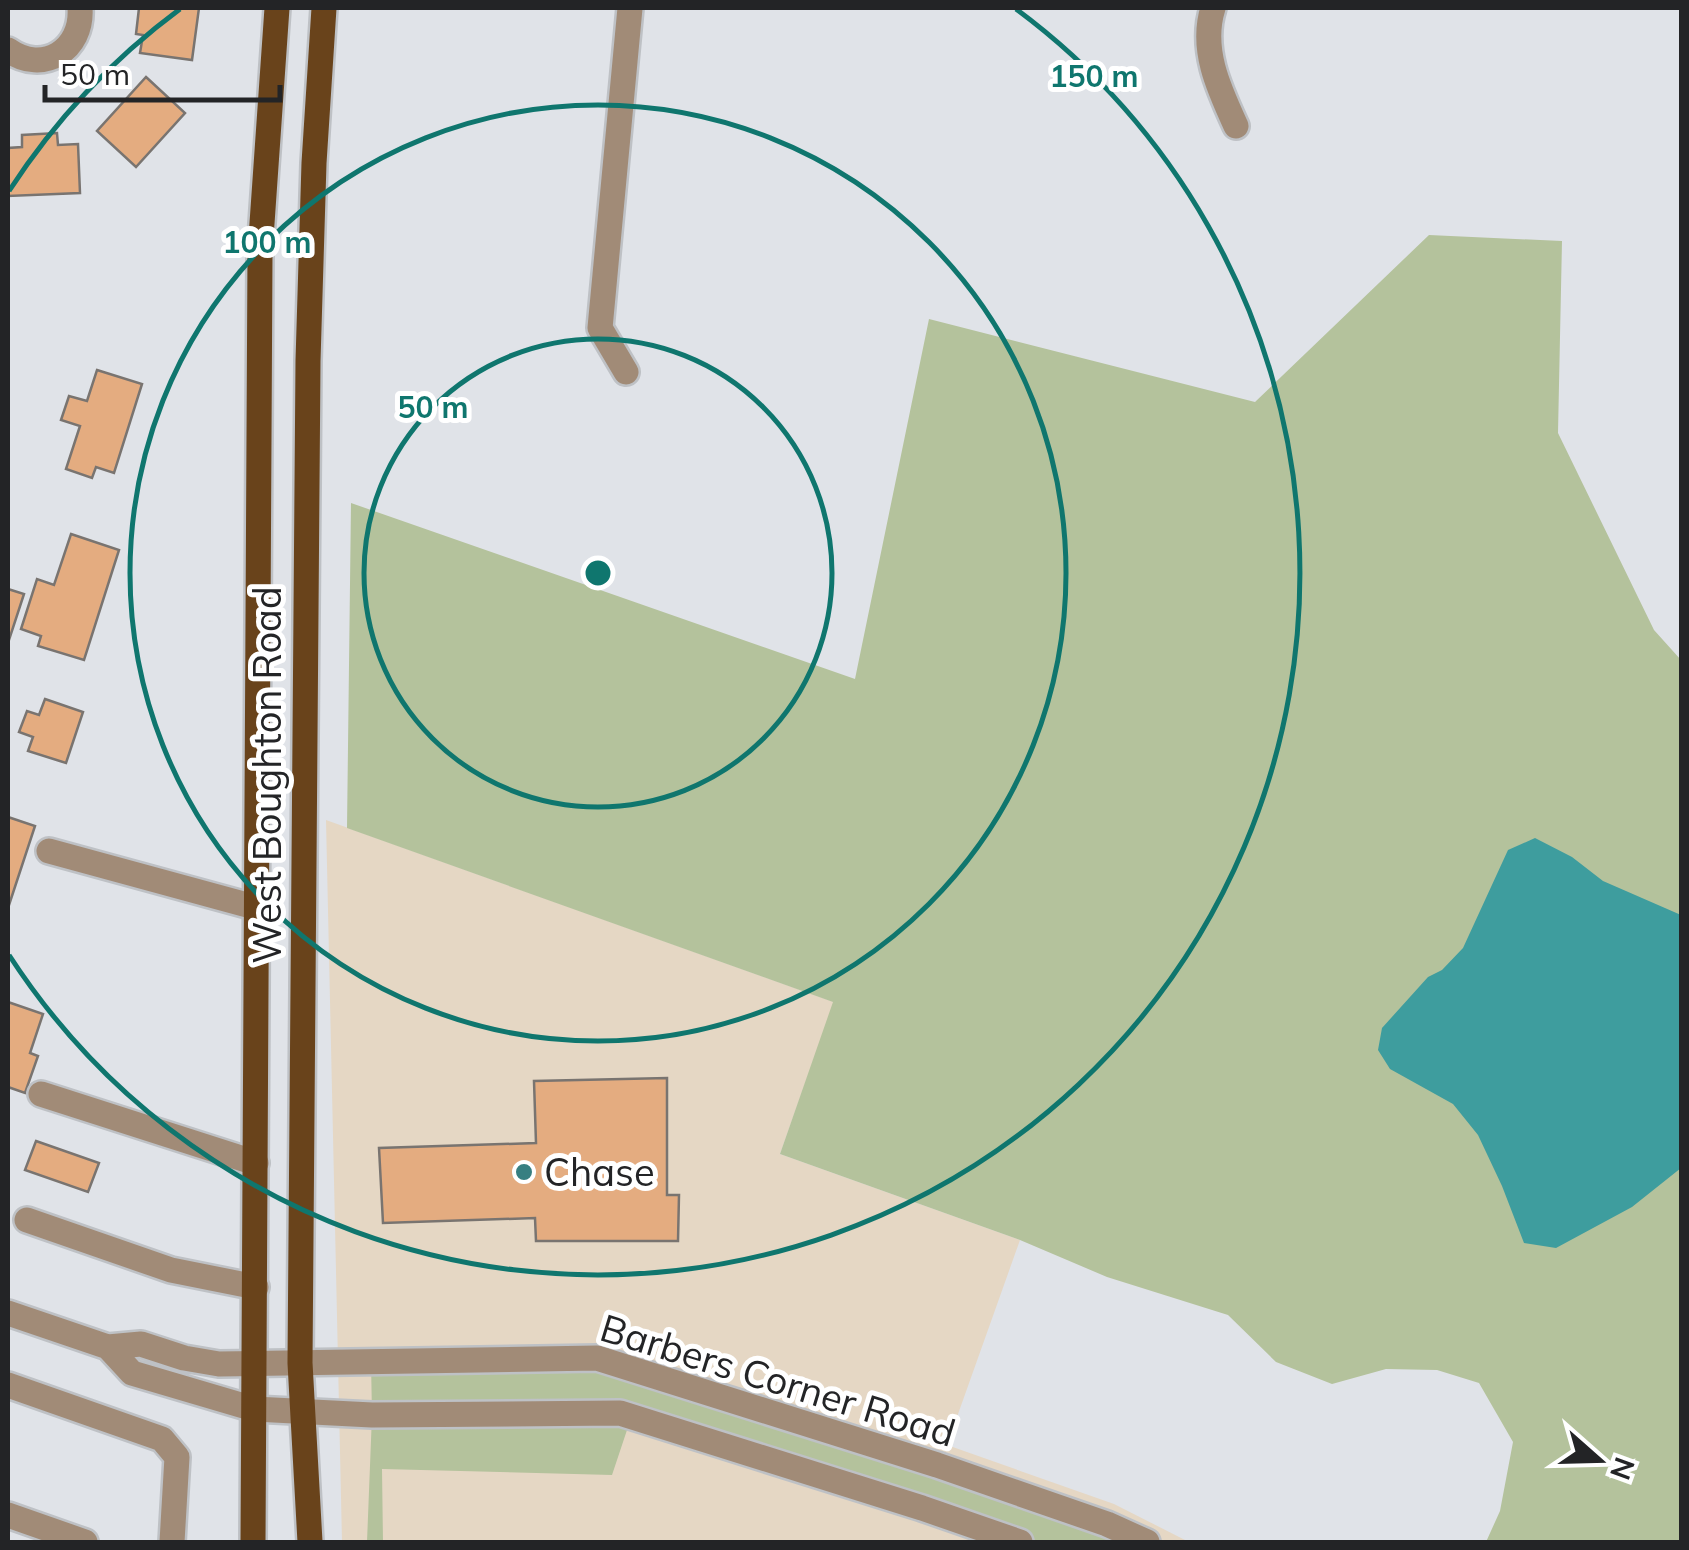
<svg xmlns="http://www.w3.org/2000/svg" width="1689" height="1550" viewBox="0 0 1689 1550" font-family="Mulish,sans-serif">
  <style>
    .commercial { fill: #e5d7c4 }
    .green { fill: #b4c29c }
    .water { fill: #3e9d9e }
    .building { fill: #e4ac80; stroke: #797470; stroke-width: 2.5 }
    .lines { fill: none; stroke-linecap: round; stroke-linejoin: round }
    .minor-casing { stroke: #bec1c5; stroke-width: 30 }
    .major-casing { stroke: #bec1c5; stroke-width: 30 }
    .minor { stroke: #a18b77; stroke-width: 25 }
    .major { stroke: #69431b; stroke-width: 25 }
    .ring { fill: none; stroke: #0f766e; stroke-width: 5 }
    .poi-dot { fill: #377f81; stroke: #fff; stroke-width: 4 }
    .labels { text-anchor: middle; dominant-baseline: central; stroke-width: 10; stroke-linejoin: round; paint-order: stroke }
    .street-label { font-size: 38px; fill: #232426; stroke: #fff }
    .poi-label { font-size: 38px; fill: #232426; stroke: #fff; text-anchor: start }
    .centre { fill: #0f766e; stroke: #fff; stroke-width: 5 }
    .ring-label { font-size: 30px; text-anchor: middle; font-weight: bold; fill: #0f766e; stroke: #fff; stroke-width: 10; stroke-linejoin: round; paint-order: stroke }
  </style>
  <rect width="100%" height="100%" fill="#e0e3e8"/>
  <path class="commercial" d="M 326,820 L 834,1002 L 780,1154 L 1020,1240 L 947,1445 L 1114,1504 L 1189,1542 L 342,1542 Z"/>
  <path class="green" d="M 1429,235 L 1562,241 L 1558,433 L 1654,630 L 1681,660 L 1681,1542 L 1486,1542 L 1500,1511 L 1513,1442 L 1479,1383 L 1437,1370 L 1386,1369 L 1332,1384 L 1276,1362 L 1228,1315 L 1107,1277 L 1020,1240 L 780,1154 L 833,1002 L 347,828 L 351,503 L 855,679 L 929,319 L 1255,402 Z
    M 597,1358 L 1139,1542 L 1020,1542 L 631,1418 L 612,1475 L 382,1469 L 383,1542 L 367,1542 L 372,1415 L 371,1362 Z"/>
  <path class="water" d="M 1535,838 L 1572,857 L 1603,881 L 1681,915 L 1681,1168 L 1632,1207 L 1556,1248 L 1524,1243 L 1502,1186 L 1478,1135 L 1453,1104 L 1390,1069 L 1378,1050 L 1382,1028 L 1428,977 L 1442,970 L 1463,948 L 1508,850 Z"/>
  <path class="building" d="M 139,8 L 199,8 L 192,60 L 140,53 L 143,35 L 136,34 Z
    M 146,77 L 185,113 L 136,167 L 97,131 Z
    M 57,133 L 58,145 L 78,144 L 80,193 L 8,196 L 8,148 L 22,147 L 22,135 Z
    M 97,370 L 142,384 L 114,473 L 96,467 L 92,478 L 66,469 L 80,426 L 61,420 L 69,396 L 87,401 Z
    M 71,534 L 119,550 L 84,660 L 38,646 L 41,636 L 21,629 L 37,579 L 54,585 Z
    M 8,589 L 24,594 L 9,640 L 8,639 Z
    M 45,699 L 83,712 L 66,763 L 28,751 L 33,737 L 19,732 L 27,711 L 39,715 Z
    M 8,817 L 35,826 L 8,908 Z
    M 8,1002 L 43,1014 L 30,1053 L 38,1056 L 25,1093 L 8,1087 Z
    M 667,1078 L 667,1195 L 679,1195 L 678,1241 L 536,1241 L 535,1218 L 383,1223 L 379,1148 L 536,1143 L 534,1081 Z
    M 36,1141 L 99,1163 L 88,1192 L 25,1170 Z"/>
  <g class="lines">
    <defs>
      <path id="minor" d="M 1213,8 C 1200,49 1219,89 1236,126
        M 8,50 C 43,75 83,50 80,8
        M 626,372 L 600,328 L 630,8
        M 49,851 L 258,908
        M 41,1094 L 256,1163
        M 27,1220 L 171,1270 L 256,1287
        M 8,1313 L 108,1347 L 141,1344 L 184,1358 L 219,1364 L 597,1358 L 937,1465 L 1107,1524 L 1147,1542
        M 108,1347 L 132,1373 L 254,1409 L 372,1415 L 620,1413 L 922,1508 L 1020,1542
        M 8,1385 L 162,1439 L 177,1457 L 172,1542
        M 8,1515 L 85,1542"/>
      <path id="major" d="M 253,1542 L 260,252 L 277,8
        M 310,1542 L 300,1363 L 308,361 L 314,163 L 324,8"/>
    </defs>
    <use href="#minor" class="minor-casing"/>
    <use href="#major" class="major-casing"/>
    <use href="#minor" class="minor"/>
    <use href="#major" class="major"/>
  </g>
  <g class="ring">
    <circle cx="598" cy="573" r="234"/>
    <circle cx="598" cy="573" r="468"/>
    <path d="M9 191A702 702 0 0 1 180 9M1016 9A702 702 0 1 1 9 955"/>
  </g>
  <circle class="poi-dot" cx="524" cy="1172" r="10"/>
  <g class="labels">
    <g class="street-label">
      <text transform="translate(267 775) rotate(-90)">West Boughton Road</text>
      <text transform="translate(778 1380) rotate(17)">Barbers Corner Road</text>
    </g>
    <g class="poi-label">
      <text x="544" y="1172">Chase</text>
    </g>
  </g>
  <circle cx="598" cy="573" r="15" class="centre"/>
  <g class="ring-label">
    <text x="1094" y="87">150 m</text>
    <text x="267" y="253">100 m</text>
    <text x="433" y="418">50 m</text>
  </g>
  <rect width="1689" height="1550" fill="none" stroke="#232426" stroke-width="20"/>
  <g transform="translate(1599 1460) rotate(110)" stroke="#ffffff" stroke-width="8" paint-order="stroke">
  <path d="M0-8L18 38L0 25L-18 38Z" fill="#232426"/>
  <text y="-15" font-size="28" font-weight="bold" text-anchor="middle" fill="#232426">N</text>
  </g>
  <path d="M45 85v15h235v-15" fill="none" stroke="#232426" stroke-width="5"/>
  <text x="60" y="85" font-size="30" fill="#232426" stroke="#ffffff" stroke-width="8" paint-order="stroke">50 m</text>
</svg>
